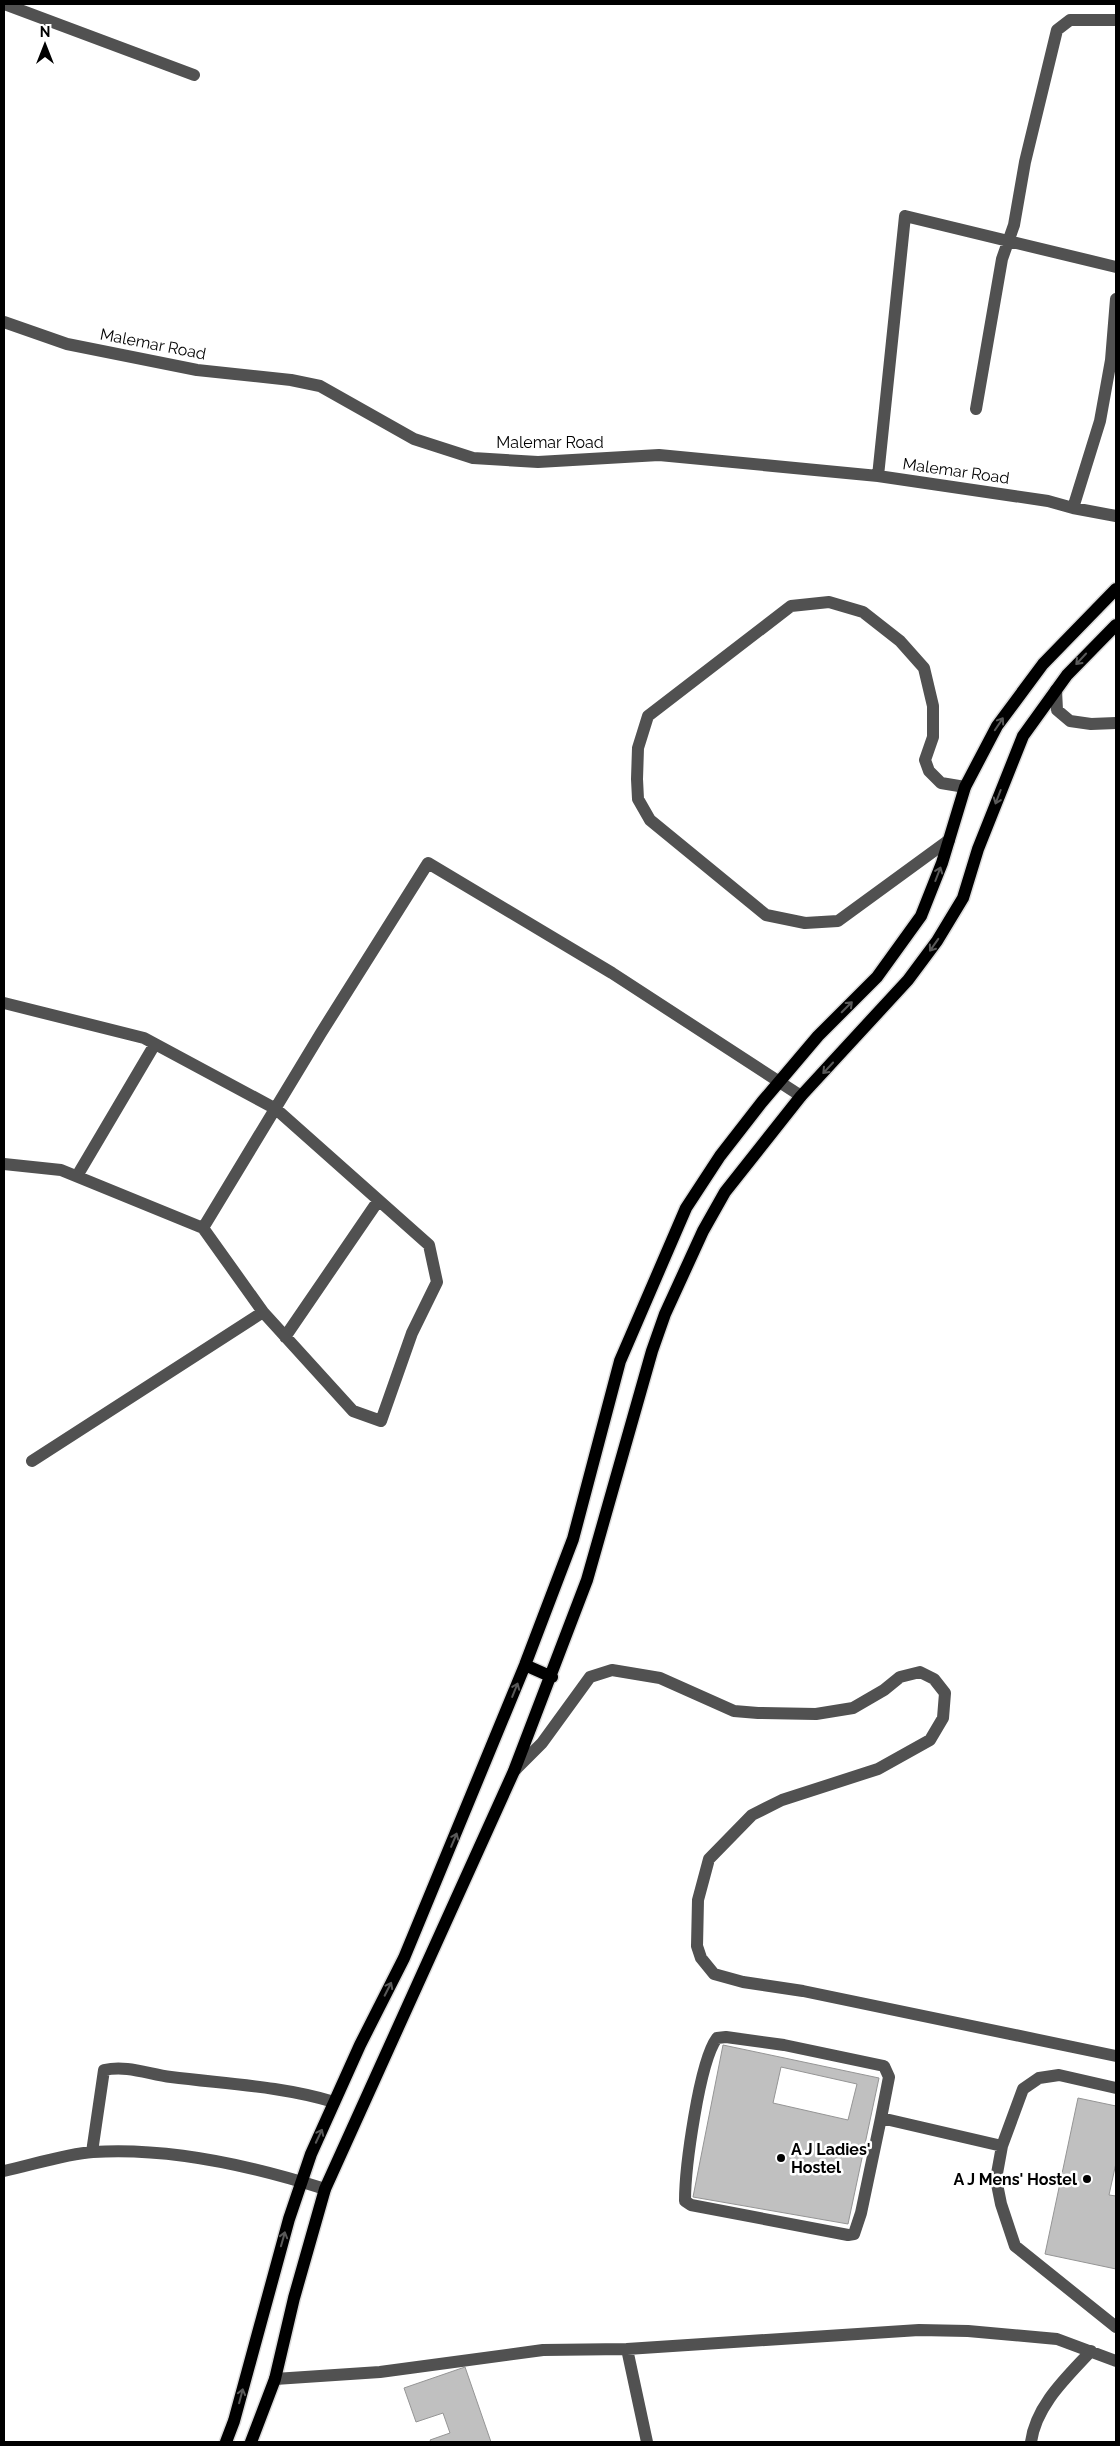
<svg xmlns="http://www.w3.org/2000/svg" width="1120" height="2446" viewBox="0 0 1120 2446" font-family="Raleway,sans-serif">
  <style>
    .building { fill: #c0c0c0; stroke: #959595; fill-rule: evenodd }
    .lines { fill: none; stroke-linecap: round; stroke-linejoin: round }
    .major-casing { stroke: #dbdbdb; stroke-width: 15 }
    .minor { stroke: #515151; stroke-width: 12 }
    .major { stroke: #000; stroke-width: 12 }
    .oneway { stroke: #595959 }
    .poi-dot { fill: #000; stroke: #fff; stroke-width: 2 }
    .labels { text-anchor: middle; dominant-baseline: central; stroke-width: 5; stroke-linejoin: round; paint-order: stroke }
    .street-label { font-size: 16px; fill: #000; stroke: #fff }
    .poi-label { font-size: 16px; font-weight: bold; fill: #000; stroke: #fff; text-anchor: start }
  </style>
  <rect width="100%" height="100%" fill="#fff"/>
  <path class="building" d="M 723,2045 L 879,2078 L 848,2224 L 693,2197 ZM 781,2067 L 857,2084 L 848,2120 L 773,2103 Z
    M 1078,2098 L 1116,2106 L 1116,2163 L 1109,2195 L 1116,2196 L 1116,2269 L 1045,2254 Z
    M 465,2367 L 491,2442 L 431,2442 L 430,2440 L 450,2433 L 443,2413 L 416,2422 L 404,2388 Z"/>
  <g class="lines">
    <defs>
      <path id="major" d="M 525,1665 L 552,1677
        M 226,2442 L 234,2421 L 289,2219 L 311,2154 L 360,2045 L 404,1958 L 525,1665 L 573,1539 L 620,1361 L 686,1208 L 720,1156 L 762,1102 L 818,1036 L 877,977 L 921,916 L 942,863 L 965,787 L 997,726 L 1043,664 L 1116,589
        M 251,2442 L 275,2379 L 294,2298 L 325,2189 L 514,1771 L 587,1580 L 652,1351 L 665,1314 L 703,1231 L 725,1192 L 801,1096 L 908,980 L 937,941 L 963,898 L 978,849 L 1023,736 L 1067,675 L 1116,625"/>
    </defs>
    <use href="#major" class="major-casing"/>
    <path class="minor" d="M 4,4 L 194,75
      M 4,322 L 67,344 L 197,370 L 291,380 L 320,386 L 414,439 L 473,458 L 538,462 L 659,455 L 878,476 L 1048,501 L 1073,508 L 1116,516
      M 976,409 L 1002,259 L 1014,225 L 1025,162 L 1057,30 L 1070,20 L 1116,20
      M 878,476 L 905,216 L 1116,267
      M 1073,508 L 1100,421 L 1111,360 L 1116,299
      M 1056,690 L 1057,710 L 1070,721 L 1091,724 L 1116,723
      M 949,840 L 838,921 L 805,923 L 766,915 L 650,820 L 638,799 L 637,779 L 638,748 L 648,716 L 791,606 L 829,602 L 863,612 L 900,641 L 924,668 L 933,706 L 933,737 L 925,760 L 929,771 L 941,783 L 965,787
      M 4,1003 L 144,1038 L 276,1109 L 429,1245 L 437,1282 L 412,1333 L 381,1421 L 353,1411 L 263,1312
      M 4,1164 L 61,1170 L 203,1228
      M 77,1176 L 155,1044
      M 285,1337 L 378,1201
      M 32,1461 L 263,1312 L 203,1228 L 321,1033 L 428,863 L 612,973 L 801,1096
      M 514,1771 L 542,1743 L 590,1677 L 612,1670 L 660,1678 L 734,1711 L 758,1713 L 816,1714 L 853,1708 L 884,1690 L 900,1677 L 920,1672 L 934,1679 L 945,1693 L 943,1718 L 930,1740 L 878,1769 L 782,1800 L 752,1815 L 709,1859 L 698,1900 L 697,1946 L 701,1958 L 714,1974 L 743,1982 L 803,1991 L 1116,2056
      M 1116,2088 L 1059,2075 L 1039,2078 L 1023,2089 L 1002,2146 L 996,2179 L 1001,2204 L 1015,2246 L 1116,2327
      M 881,2118 L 861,2213 L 854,2234 L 848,2235 L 691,2205 L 685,2201 C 685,2169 699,2062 717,2038 L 726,2037 L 784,2045 L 884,2066 L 889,2077 L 881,2118 L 1002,2146
      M 92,2152 L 104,2070 C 127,2065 148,2074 171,2077 C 226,2084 281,2086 334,2102
      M 4,2171 C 32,2165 65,2154 93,2152 C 169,2147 253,2166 325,2189
      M 275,2379 L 380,2372 L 543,2350 L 627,2349
      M 647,2442 L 627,2349 L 919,2330 L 968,2331 L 1057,2339 L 1116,2361
      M 1031,2442 C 1036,2405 1067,2377 1091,2351"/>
    <use href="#major" class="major"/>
  </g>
  <defs><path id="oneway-shaft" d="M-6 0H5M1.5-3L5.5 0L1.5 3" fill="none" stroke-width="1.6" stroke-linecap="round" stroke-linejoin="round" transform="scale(1.25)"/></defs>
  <g class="oneway">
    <use href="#oneway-shaft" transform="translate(1081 659) rotate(133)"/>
    <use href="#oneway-shaft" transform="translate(999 724) rotate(-56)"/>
    <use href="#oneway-shaft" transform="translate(998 797) rotate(111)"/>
    <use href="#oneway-shaft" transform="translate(938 874) rotate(-69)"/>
    <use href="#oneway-shaft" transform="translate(934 945) rotate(125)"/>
    <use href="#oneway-shaft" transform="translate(847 1007) rotate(-45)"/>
    <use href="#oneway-shaft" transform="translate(828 1068) rotate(133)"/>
    <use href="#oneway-shaft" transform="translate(515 1690) rotate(-68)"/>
    <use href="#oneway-shaft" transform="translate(454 1840) rotate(-67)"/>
    <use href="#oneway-shaft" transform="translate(388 1989) rotate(-63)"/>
    <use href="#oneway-shaft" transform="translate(319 2136) rotate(-65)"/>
    <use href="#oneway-shaft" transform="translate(283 2239) rotate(-74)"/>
    <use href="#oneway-shaft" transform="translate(241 2396) rotate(-75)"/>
  </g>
  <g class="poi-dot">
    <circle cx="781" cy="2158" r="5"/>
    <circle cx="1087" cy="2179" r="5"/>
  </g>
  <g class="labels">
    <g class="street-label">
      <text transform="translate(153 344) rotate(11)">Malemar Road</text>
      <text x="550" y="442">Malemar Road</text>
      <text transform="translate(956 471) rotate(8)">Malemar Road</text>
    </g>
    <g class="poi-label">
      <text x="791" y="2149">A J Ladies'<tspan x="791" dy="18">Hostel</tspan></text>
      <text x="1077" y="2179" text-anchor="end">A J Mens' Hostel</text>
    </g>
  </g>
  <rect width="1120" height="2446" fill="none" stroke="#000000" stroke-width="10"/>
  <g transform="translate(45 45)" stroke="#ffffff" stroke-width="4" paint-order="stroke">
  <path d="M0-4L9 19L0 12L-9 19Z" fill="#000000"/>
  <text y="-8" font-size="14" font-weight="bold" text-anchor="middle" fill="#000000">N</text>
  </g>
</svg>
